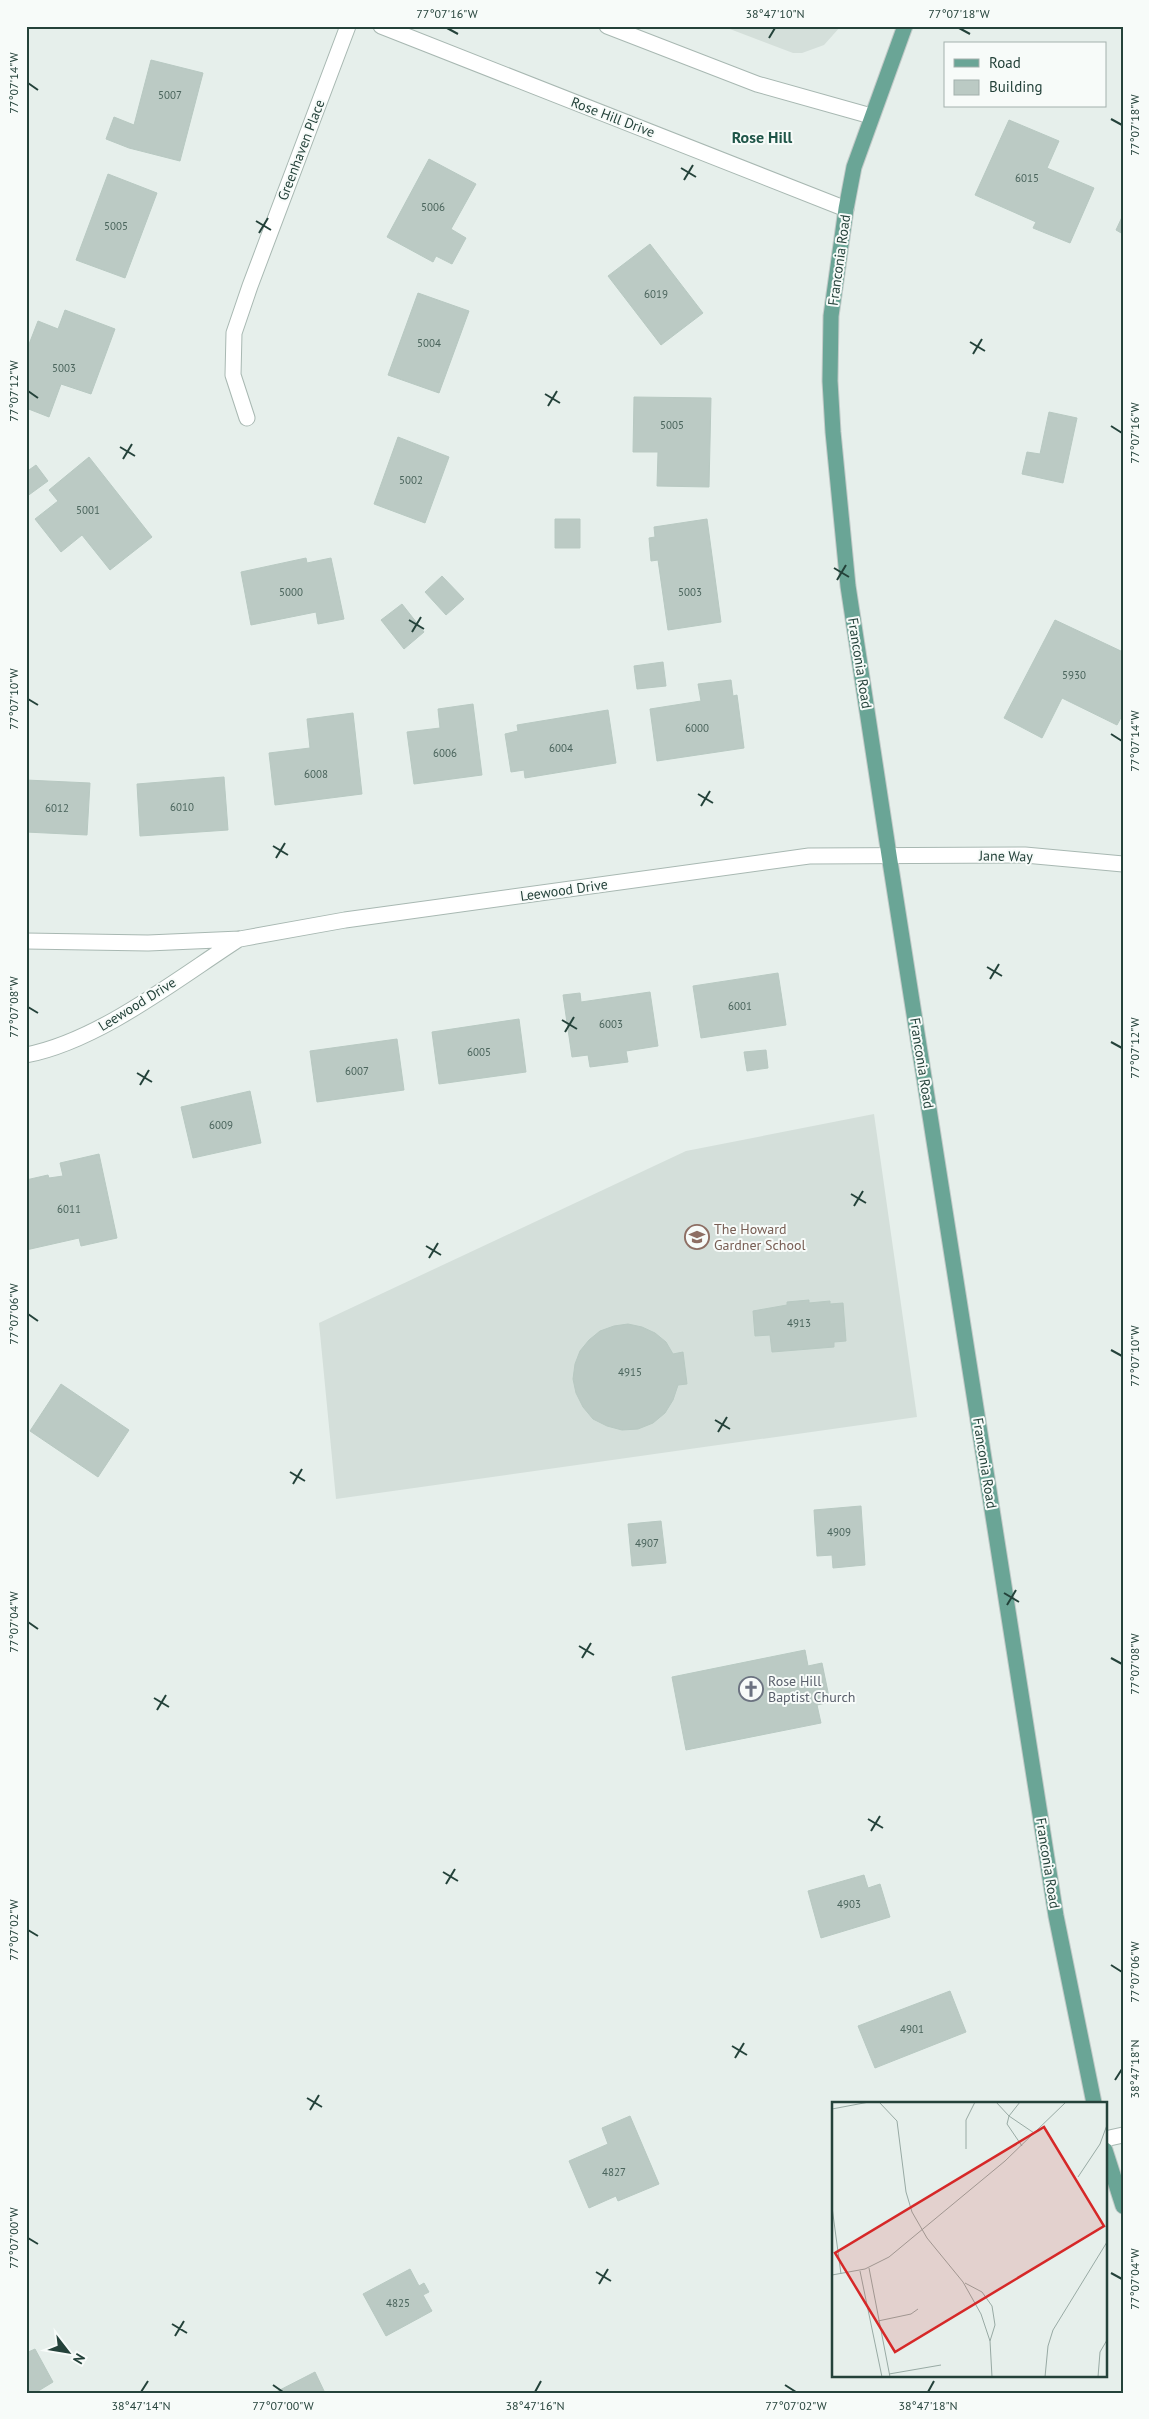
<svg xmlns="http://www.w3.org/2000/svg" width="1149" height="2419" viewBox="0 0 1149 2419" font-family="'PT Sans',sans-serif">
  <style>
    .built { fill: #d4dfda }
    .building { fill: #bbcac4; stroke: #b8c9c2 }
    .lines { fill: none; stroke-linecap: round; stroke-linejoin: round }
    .minor-casing { stroke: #a8b8b2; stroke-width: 17 }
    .major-casing { stroke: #c2cac8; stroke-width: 17 }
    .minor { stroke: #fff; stroke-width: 15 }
    .major { stroke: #6aa596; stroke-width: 15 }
    .ticks { fill: none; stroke: #24423a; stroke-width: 2 }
    .labels { text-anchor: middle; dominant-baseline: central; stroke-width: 4; stroke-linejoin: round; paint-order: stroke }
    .number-label { font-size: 11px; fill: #4a645c }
    .street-label { font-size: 14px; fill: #24423a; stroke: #f7fbf9 }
    .education-label { font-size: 14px; fill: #785e54; stroke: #f7fbf9; text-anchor: start }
    .worship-label { font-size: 14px; fill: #5b616d; stroke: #f7fbf9; text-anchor: start }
    .quarter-label { font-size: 16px; font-weight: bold; fill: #1f5548; stroke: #f7fbf9 }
    .inset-road { fill: none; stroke: #98aaa4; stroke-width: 1 }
    .view { fill: #d62828; fill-opacity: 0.15; stroke: #d62828; stroke-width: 2.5 }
    .inset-edge { fill: none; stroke: #24423a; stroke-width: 2.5 }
    .neatline { fill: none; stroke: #24423a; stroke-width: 2 }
    .ticks-label { font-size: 12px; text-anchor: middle; fill: #24423a }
  </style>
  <rect width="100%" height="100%" fill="#e6efeb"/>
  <path class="built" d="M 722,26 L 841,26 L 824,45 L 802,53 L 793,53 Z
    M 874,1114 L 917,1417 L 336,1499 L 319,1323 L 686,1151 Z"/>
  <path class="building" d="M 151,60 L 203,73 L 180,161 L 129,148 L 106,139 L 114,117 L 134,125 Z
    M 1009,120 L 1059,141 L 1047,168 L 1094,188 L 1070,243 L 1033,228 L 1036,222 L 975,195 Z
    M 429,159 L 476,184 L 451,229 L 466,238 L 452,264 L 436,256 L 433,262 L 387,237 Z
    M 108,174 L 157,193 L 125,278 L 76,260 Z
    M 1123,215 L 1123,234 L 1116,230 Z
    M 650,244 L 703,313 L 661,345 L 608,276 Z
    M 418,293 L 469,311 L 439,393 L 388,375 Z
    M 65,310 L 115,329 L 91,394 L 61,384 L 49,417 L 26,408 L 26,352 L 38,321 L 58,329 Z
    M 634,397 L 711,398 L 709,487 L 657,486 L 658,452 L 633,452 Z
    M 1049,412 L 1077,418 L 1063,483 L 1022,474 L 1027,452 L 1040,454 Z
    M 398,437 L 449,457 L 425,523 L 374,504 Z
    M 89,457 L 152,537 L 110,570 L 82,535 L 61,552 L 35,519 L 58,501 L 49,490 Z
    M 36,465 L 48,481 L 26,497 L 26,472 Z
    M 555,519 L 580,519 L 580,548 L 555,548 Z
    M 707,519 L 721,622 L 668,630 L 658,560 L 651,561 L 649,538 L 655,537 L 654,527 Z
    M 306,558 L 307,563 L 331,558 L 344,619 L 318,624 L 316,612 L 251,625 L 241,572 Z
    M 442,576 L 464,599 L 446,615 L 425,592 Z
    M 402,604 L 424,632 L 404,649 L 381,620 Z
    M 1055,620 L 1123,652 L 1123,714 L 1117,725 L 1062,698 L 1042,738 L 1004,718 Z
    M 663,662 L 666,686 L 637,689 L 634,666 Z
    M 731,680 L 733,696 L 737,695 L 744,748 L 657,761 L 650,709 L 701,701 L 698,684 Z
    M 473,704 L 482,775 L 414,784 L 407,732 L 440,728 L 438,709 Z
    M 608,710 L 616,763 L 525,778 L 524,770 L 511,772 L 505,734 L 518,731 L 517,725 Z
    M 353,713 L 362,794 L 275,805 L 269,753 L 310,748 L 307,719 Z
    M 224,777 L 228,830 L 140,836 L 137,784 Z
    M 26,780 L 90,783 L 87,835 L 26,832 Z
    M 778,973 L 786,1025 L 701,1038 L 693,986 Z
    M 650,992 L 658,1046 L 626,1051 L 628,1062 L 590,1067 L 588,1055 L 572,1057 L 563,995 L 580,993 L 581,1002 Z
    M 519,1019 L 526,1072 L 439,1084 L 432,1032 Z
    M 397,1039 L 404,1090 L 317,1102 L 310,1051 Z
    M 766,1050 L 768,1068 L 747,1071 L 744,1052 Z
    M 250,1091 L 261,1143 L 193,1158 L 181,1107 Z
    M 99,1154 L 117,1238 L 81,1246 L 79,1238 L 26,1250 L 26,1180 L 48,1175 L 49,1178 L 63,1176 L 60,1163 Z
    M 809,1300 L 809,1303 L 830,1301 L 830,1304 L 843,1303 L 846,1341 L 834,1342 L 834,1347 L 772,1352 L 770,1335 L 755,1336 L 753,1311 L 787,1305 L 787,1302 Z
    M 628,1324 L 642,1327 L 655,1333 L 666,1342 L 673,1354 L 683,1352 L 687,1384 L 678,1385 L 673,1400 L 665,1413 L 653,1423 L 638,1429 L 622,1430 L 607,1426 L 593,1419 L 583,1407 L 576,1393 L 573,1379 L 575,1364 L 580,1351 L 589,1340 L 600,1331 L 614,1326 Z
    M 61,1384 L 129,1430 L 98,1477 L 30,1431 Z
    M 861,1506 L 865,1565 L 833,1568 L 832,1555 L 817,1556 L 814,1510 Z
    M 661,1521 L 666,1563 L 632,1566 L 628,1524 Z
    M 805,1650 L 808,1666 L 822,1663 L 830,1702 L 817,1705 L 821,1723 L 686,1750 L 672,1677 Z
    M 864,1875 L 868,1888 L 880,1884 L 890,1917 L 821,1938 L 808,1891 Z
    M 950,1991 L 966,2032 L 875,2068 L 858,2026 Z
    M 630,2116 L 659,2184 L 618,2201 L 616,2196 L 589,2208 L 569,2161 L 608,2144 L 602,2128 Z
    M 410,2269 L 419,2286 L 424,2283 L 429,2292 L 423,2295 L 432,2311 L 386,2336 L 363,2294 Z
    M 35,2349 L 53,2382 L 35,2393 L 26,2393 L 26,2353 Z
    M 315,2372 L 325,2393 L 274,2393 Z"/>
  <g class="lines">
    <defs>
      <path id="minor" d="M 381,26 L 846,209
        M 607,26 L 757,84 L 871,116
        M 247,418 L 233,375 L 234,333 L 250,286 L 348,26
        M 26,941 L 148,943 L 240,939 L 345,920 L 809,856 L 1025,855 L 1123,864
        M 26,1055 C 99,1041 177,979 239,939
        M 1105,2139 L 1123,2135"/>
      <path id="major" d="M 905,26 L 854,167 L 846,209 L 831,316 L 830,381 L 833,432 L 848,586 L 889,855 L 1056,1916 L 1094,2103
        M 1105,2150 L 1123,2206"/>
    </defs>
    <use href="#minor" class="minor-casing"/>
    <use href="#major" class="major-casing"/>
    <use href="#minor" class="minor"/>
    <use href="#major" class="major"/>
  </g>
  <path class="ticks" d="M 447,28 L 458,34M 959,28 L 970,34M 769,38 L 775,28M 28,83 L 38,90M 1111,119 L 1122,125M 681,168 L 696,177M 684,180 L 693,165M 256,221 L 271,230M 259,233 L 268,218M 970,342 L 985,351M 973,354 L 982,339M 28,391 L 38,398M 545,394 L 560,403M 548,406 L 557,391M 1111,426 L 1122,433M 120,447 L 135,456M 123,459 L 132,444M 834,568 L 849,577M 837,580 L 846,565M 409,620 L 424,629M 412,632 L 421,617M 28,699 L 38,705M 1111,734 L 1122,741M 698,794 L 713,803M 701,806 L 710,791M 273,846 L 288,855M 276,858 L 285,843M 987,967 L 1002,976M 990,979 L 999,964M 28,1007 L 38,1013M 562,1020 L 577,1029M 565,1032 L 574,1017M 1111,1042 L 1122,1048M 137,1073 L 152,1082M 140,1085 L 149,1070M 851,1194 L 866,1203M 854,1206 L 863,1191M 426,1246 L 441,1255M 429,1258 L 438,1243M 28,1314 L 38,1321M 1111,1350 L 1122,1356M 715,1420 L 730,1429M 718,1432 L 727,1417M 290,1472 L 305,1481M 293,1484 L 302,1469M 1004,1593 L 1019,1602M 1007,1605 L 1016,1590M 28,1622 L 38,1629M 579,1646 L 594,1655M 582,1658 L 591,1643M 1111,1658 L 1122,1664M 154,1698 L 169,1707M 157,1710 L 166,1695M 868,1819 L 883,1828M 871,1831 L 880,1816M 443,1872 L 458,1881M 446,1884 L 455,1869M 28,1930 L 38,1936M 1111,1965 L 1122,1972M 732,2046 L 747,2055M 735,2058 L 744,2043M 1115,2080 L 1122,2069M 307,2098 L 322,2107M 310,2110 L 319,2095M 28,2238 L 38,2244M 596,2272 L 611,2281M 1111,2273 L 1122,2279M 599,2284 L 608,2269M 172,2324 L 187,2333M 175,2336 L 184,2321M 273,2385 L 283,2392M 785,2385 L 796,2392M 141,2392 L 148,2381M 535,2392 L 541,2381M 928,2392 L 934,2381"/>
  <defs>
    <symbol id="school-ring" viewBox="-11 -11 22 22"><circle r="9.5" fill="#f7fbf9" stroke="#8d6e63" stroke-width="1.5"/><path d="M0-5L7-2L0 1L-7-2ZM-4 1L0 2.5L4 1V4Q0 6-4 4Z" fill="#8d6e63"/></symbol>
    <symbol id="church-ring" viewBox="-11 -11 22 22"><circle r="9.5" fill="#f7fbf9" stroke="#6b7280" stroke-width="1.5"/><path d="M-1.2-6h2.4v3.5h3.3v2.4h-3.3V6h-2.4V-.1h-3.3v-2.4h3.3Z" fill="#6b7280"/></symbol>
  </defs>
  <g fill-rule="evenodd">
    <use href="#school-ring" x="683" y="1223" width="28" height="28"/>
    <use href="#church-ring" x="737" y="1675" width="28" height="28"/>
  </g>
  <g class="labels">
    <g class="number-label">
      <text x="170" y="95">5007</text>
      <text x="1027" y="178">6015</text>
      <text x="433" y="207">5006</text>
      <text x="116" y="226">5005</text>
      <text x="656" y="294">6019</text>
      <text x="429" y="343">5004</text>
      <text x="64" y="368">5003</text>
      <text x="672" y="425">5005</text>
      <text x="411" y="480">5002</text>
      <text x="88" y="510">5001</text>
      <text x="291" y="592">5000</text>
      <text x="690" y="592">5003</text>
      <text x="1074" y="675">5930</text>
      <text x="697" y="728">6000</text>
      <text x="561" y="748">6004</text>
      <text x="445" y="753">6006</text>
      <text x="316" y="774">6008</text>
      <text x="182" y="807">6010</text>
      <text x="57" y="808">6012</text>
      <text x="740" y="1006">6001</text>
      <text x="611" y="1024">6003</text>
      <text x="479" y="1052">6005</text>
      <text x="357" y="1071">6007</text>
      <text x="221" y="1125">6009</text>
      <text x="69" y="1209">6011</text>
      <text x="799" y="1323">4913</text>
      <text x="630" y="1372">4915</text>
      <text x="839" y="1532">4909</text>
      <text x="647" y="1543">4907</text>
      <text x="849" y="1904">4903</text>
      <text x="912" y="2029">4901</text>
      <text x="614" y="2172">4827</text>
      <text x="398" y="2303">4825</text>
    </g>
    <g class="street-label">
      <text transform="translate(613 117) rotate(21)">Rose Hill Drive</text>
      <text transform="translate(301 150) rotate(-69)">Greenhaven Place</text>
      <text transform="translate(839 260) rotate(-82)">Franconia Road</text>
      <text transform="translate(860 663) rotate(81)">Franconia Road</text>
      <text transform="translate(1006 856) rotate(1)">Jane Way</text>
      <text transform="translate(564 890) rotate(-8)">Leewood Drive</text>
      <text transform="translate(137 1004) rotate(-32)">Leewood Drive</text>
      <text transform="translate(922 1063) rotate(81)">Franconia Road</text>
      <text transform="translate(985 1463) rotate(81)">Franconia Road</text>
      <text transform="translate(1048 1863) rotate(81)">Franconia Road</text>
    </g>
    <g class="education-label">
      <text x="714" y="1229">The Howard<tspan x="714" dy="16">Gardner School</tspan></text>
    </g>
    <g class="worship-label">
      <text x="768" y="1681">Rose Hill<tspan x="768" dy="16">Baptist Church</tspan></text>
    </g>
    <g class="quarter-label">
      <text x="762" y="137">Rose Hill</text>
    </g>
  </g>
  <g transform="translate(832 2102)">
    <rect width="275" height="275" fill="#e6efeb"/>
    <path class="inset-road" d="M 47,0 L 65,19 L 74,90 L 80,110 L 95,136 L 131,180 L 149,212 L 158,239 L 160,275M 164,0 L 177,14 L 202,31M 188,0 L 177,14 L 175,22 L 190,44M 0,7 L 37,0M 134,47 L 134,18 L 143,0M 246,75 L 268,42 L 275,23M 0,105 L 9,172M 37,166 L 58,275M 28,169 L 50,275M 0,173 L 33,167 L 57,155 L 173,59 L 234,0M 133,181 L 150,190 L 160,204 L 163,223 L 158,239M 46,219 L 79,212 L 86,207M 57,272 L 109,263M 213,275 L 216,244 L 221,228 L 275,140M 266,275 L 268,250 L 275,238"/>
    <path class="view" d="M 212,25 L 272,124 L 63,250 L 3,151 Z"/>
    <rect width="275" height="275" class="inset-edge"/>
  </g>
  <rect width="1149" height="2419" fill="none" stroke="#f7fbf9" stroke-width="55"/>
  <rect x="944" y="42" width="162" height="65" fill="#f7fbf9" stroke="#a3b1ad"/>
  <rect x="954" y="59" width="25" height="8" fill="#6aa596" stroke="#a3b1ad"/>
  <text x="989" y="68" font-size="15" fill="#24423a">Road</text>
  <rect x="954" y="80" width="25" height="15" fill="#bbcac4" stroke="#a3b1ad"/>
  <text x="989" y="92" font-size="15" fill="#24423a">Building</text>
  <g transform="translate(68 2352) rotate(121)" stroke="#f7fbf9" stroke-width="4" paint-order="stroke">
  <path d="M0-4L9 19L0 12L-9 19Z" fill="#24423a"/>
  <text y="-8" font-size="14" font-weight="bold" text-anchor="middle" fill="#24423a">N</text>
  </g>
  <rect x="28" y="28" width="1094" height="2364" class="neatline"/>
  <g class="ticks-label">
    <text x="447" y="18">77°07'16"W</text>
    <text x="775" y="18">38°47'10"N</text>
    <text x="959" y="18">77°07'18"W</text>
    <text transform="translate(14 83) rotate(-90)" y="4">77°07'14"W</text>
    <text transform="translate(1135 125) rotate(-90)" y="4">77°07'18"W</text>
    <text transform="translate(14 391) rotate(-90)" y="4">77°07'12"W</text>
    <text transform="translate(1135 433) rotate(-90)" y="4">77°07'16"W</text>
    <text transform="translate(14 699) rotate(-90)" y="4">77°07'10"W</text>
    <text transform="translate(1135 741) rotate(-90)" y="4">77°07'14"W</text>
    <text transform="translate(14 1007) rotate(-90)" y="4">77°07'08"W</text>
    <text transform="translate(1135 1048) rotate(-90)" y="4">77°07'12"W</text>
    <text transform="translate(14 1314) rotate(-90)" y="4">77°07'06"W</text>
    <text transform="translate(1135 1356) rotate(-90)" y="4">77°07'10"W</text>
    <text transform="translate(14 1622) rotate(-90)" y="4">77°07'04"W</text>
    <text transform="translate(1135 1664) rotate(-90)" y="4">77°07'08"W</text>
    <text transform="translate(14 1930) rotate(-90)" y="4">77°07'02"W</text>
    <text transform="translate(1135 1972) rotate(-90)" y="4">77°07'06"W</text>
    <text transform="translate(1135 2069) rotate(-90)" y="4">38°47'18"N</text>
    <text transform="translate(14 2238) rotate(-90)" y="4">77°07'00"W</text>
    <text transform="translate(1135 2279) rotate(-90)" y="4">77°07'04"W</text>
    <text x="141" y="2410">38°47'14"N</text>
    <text x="283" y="2410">77°07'00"W</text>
    <text x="535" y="2410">38°47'16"N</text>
    <text x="796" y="2410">77°07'02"W</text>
    <text x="928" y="2410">38°47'18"N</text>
  </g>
</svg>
